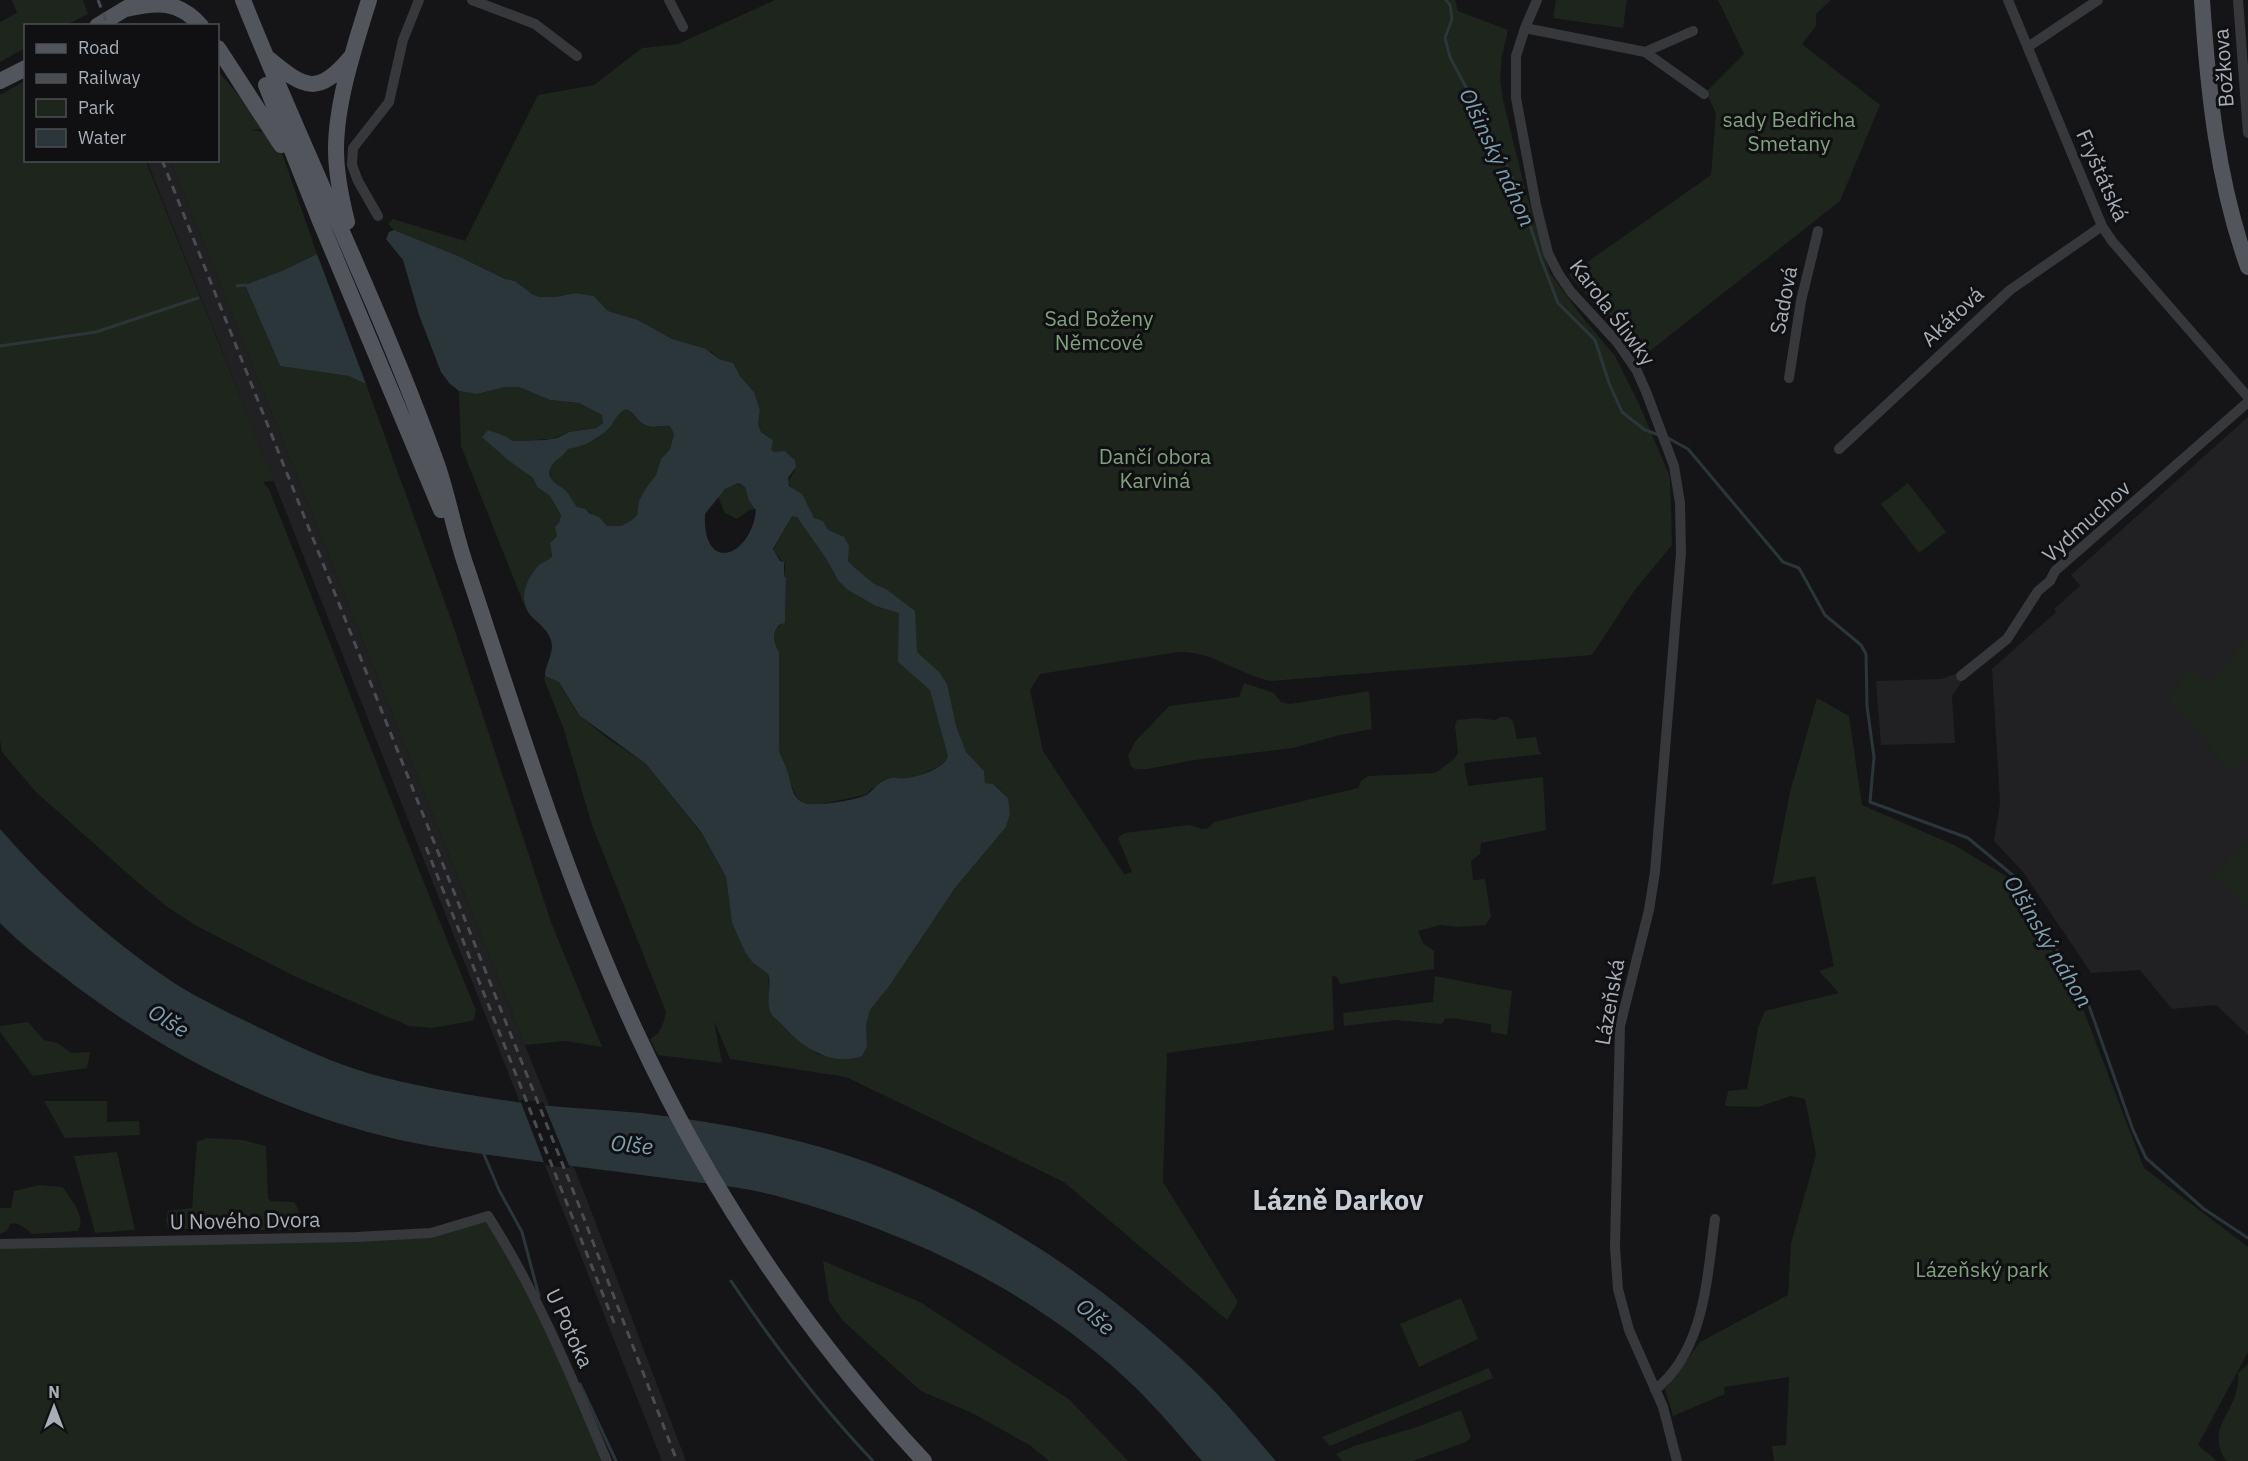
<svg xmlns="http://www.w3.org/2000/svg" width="2248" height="1461" viewBox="0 0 2248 1461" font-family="'IBM Plex Sans',sans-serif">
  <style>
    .built { fill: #212124 }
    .green { fill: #1d251d }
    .water { fill: #2b363a; fill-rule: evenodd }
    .pier { fill: #151517 }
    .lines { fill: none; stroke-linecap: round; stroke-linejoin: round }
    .stream { stroke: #2b363a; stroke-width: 3 }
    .minor { stroke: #36383c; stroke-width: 10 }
    .primary { stroke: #52555b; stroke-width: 16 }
    .rail { stroke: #494c51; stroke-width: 3; stroke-dasharray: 8 6; stroke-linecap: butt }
    .labels { text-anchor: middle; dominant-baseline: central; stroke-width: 6; stroke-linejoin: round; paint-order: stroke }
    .street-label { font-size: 21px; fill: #a7aeb7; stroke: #101012 }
    .park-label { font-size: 21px; fill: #80a17e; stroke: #101012 }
    .water-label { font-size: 22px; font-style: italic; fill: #7ea0b1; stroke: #101012 }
    .district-label { font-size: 27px; font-weight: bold; fill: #c8ccd3; stroke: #101012 }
  </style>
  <rect width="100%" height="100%" fill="#151517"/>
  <path class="built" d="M 147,161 L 171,161 L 587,1200 L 686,1461 L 662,1461 Z
    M 2248,417 L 2248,1035 L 2216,1005 L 2172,1009 L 2140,970 L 2091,973 L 2023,872 L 1994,841 L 2000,803 L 1992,669 L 2056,612 L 2054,609 L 2080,586 L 2071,575 Z
    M 1958,673 L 1963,680 L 1952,696 L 1955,743 L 1881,745 L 1876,681 L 1941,679 Z"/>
  <path class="green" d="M 12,0 L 83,0 L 88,14 L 66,25 L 26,26 L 25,48 L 0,62 L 0,22 L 17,13 Z
    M 775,0 L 1455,0 L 1458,11 L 1508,30 L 1502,56 L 1500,78 L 1503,100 L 1525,189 L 1550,273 L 1583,318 L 1615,356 L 1639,404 L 1670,477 L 1672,545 L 1634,591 L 1592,655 L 1271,681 C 1240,675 1211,650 1178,652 L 1040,674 L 1030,690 L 1043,751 L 1124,874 L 1132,872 L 1118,838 L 1124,833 L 1189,825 L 1202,829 L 1208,828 L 1214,822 L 1358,788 L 1361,781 L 1368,776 L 1435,773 L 1453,760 L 1458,753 L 1455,725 L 1457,720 L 1478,718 L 1495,720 L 1501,717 L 1508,717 L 1513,721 L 1517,739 L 1536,737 L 1539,751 L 1542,754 L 1464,763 L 1468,786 L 1543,777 L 1546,830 L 1481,843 L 1480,854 L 1471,861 L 1473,880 L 1485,879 L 1491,917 L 1485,925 L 1457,927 L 1440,925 L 1418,931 L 1423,943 L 1434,951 L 1434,969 L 1340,984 L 1337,977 L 1332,976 L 1334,1030 L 1167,1053 L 1163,1182 L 1238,1302 L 1227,1320 L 1064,1182 L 846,1077 L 730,1059 L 714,1021 L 722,1063 L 658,1055 L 650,1039 C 662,1033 663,1024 666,1012 L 592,825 L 564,730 L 544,679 L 545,676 L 559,682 L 577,713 L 606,737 L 646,764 L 701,833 L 726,877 L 732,923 L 745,952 L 752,962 L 768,974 L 771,1013 L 788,1032 L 819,1055 L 866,1026 L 870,1010 L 890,985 L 955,888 L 1006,827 L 1010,814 L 1008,798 L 994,785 L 985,783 L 984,776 L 966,752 L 949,758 L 936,768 L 917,776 L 905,778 L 892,778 L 872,789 L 865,795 L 816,805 L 803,803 L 797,797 L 788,780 L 787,769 L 779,750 L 779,652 C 773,641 770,628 785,623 L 786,579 L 784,576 L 785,565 L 773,550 L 788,523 L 802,494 L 794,491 L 788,482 L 795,470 L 795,460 L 787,452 L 775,452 L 770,450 L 771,438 L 761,432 L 758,424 L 760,410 L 754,392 L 740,376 L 733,363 L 719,359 L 712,352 L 672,339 L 638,320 L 608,311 L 594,296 L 576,293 L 555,297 L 539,297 L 532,294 L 515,281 L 505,279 L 458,256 L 394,230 L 388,224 L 393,219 L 465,241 L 538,95 L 594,85 L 642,48 L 678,44 Z
    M 1556,0 L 1627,0 L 1623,28 L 1553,18 Z
    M 1718,0 L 1831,0 L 1816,14 L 1816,26 L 1802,44 L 1880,105 L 1840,201 L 1641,358 L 1569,275 L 1711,175 L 1716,113 L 1706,92 L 1744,54 Z
    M 218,71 L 249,107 L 265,129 L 249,130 L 266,132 L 282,153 L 317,254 L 284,270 L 245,285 L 280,366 L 350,376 L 366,384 L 452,622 L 551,922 L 602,1047 L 566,1041 L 525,1045 L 171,161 L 218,160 Z
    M 25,81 L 26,160 L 146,161 L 274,481 L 263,482 L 269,489 C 339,663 404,838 476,1010 L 474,1019 L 471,1021 L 433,1028 L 409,1026 L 294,976 L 195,925 L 166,906 L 136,881 L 36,792 L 2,752 L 0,740 L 0,95 Z
    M 505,387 L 519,387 L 550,400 L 579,403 L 602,415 L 603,421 L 601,426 L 597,428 L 569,432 L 551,439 L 513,441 L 493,432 L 503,455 L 533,478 L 537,487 L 550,496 L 561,515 L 559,523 L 556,526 L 557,536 L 550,543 L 552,556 L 524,601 L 525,607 L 461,446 L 459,391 L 477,394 Z
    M 626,409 C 635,412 636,422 645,425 C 654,429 661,425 670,426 L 674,434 L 670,449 L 661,459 L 656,476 L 646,488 L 639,504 L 637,515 L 632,520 L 621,526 L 607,526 L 587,510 L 577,507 L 565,490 L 551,479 L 550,468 L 568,449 L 597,439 L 610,426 L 620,413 Z
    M 735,483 L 745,487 L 749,501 L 756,509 L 749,510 L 737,519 L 725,513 L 718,497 L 725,489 Z
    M 1908,483 L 1946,532 L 1919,553 L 1881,504 Z
    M 2248,637 L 2248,758 L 2232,772 L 2169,700 L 2189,667 L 2210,683 Z
    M 1244,683 L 1274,693 L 1281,702 L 1290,704 L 1369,691 L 1372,729 L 1340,735 L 1293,748 L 1194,760 L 1148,769 L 1135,769 L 1131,766 L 1128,756 L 1135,742 L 1169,706 L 1239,697 Z
    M 1817,698 L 1849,716 L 1862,805 L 1956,846 L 2009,878 L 2077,993 L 2144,1168 L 2248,1247 L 2248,1352 L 2198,1445 L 2217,1461 L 1774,1461 L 1772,1446 L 1786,1445 L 1789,1377 L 1724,1387 L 1725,1394 L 1673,1416 L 1665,1389 L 1700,1342 L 1788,1295 L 1791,1243 L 1816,1155 L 1805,1099 L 1791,1096 L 1758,1107 L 1725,1106 L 1728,1091 L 1747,1089 L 1758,1028 L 1765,1011 L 1839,993 L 1819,971 L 1834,966 L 1815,876 L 1772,885 L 1790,792 Z
    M 2248,843 L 2248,908 L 2212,875 Z
    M 1435,976 L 1512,991 L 1507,1035 L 1491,1032 L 1491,1024 L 1451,1018 L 1445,1019 L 1442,1024 L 1394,1020 L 1344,1026 L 1343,1013 L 1433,1002 Z
    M 28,1022 L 44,1040 L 58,1043 L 71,1053 L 90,1052 L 87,1068 L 33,1076 L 0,1032 L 0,1026 Z
    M 44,1101 L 107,1101 L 107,1122 L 139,1121 L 140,1135 L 65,1138 Z
    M 207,1138 L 243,1140 L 266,1146 L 268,1198 L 271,1201 L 294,1202 C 300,1208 300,1219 298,1228 L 294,1230 L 197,1230 L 168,1227 L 166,1221 L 168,1211 L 192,1208 L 197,1142 Z
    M 117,1152 L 135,1230 L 95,1233 L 74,1156 Z
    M 39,1185 L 63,1187 C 71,1201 87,1216 78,1231 L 32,1234 C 25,1228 19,1222 10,1224 L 7,1231 L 0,1234 L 0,1208 L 11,1208 L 14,1191 Z
    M 488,1216 L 513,1255 L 607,1461 L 0,1461 L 0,1244 L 431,1233 Z
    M 823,1261 L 920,1302 L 1070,1400 L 1128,1461 L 1049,1461 L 1031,1446 L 974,1414 L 921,1391 L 843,1321 L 829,1301 Z
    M 1461,1298 L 1478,1339 L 1419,1367 L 1400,1324 Z
    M 2248,1364 L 2248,1461 L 2226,1461 C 2208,1432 2227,1420 2236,1393 C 2238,1387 2238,1380 2238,1373 Z
    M 1489,1368 L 1493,1378 L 1330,1446 L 1322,1437 Z
    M 1461,1410 L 1471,1438 L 1466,1442 L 1413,1461 L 1342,1461 L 1336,1454 L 1354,1446 L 1417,1427 Z"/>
  <path class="water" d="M 394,230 L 458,256 L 505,279 L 515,281 L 532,294 L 539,297 L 555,297 L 576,293 L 594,296 L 608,311 L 638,320 L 672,339 L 706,349 L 719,359 L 733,363 L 740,376 L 754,392 L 760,410 L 758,424 L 761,432 L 773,440 L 771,450 L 775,452 L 785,451 L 795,460 L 796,467 L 788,478 L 789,486 L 802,494 L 814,518 L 823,521 L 828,530 L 844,537 L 849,546 L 848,561 L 855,568 L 874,584 L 886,589 L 915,611 L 917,652 L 940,673 L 947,684 L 956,726 L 966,752 L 984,771 L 985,783 L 993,784 L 1008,798 L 1010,814 L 1006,827 L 955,888 L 890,985 L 870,1010 L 866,1026 L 867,1046 L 862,1056 C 831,1067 802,1047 783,1026 C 779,1021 772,1017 770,1011 C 766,999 772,986 768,974 L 752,962 L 745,952 L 732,923 L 726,877 L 701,832 L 646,764 L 579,715 L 559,682 L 545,676 C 545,664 555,653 551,640 C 548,631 540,624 533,618 C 517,602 525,582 537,567 C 542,561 548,562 552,556 L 550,543 L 557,536 L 555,527 L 559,523 L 561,515 L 550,496 L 537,487 L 533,478 L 508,460 L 482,437 L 488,430 L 505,436 L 513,441 L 545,440 L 557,438 L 569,432 L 597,428 L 603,423 L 602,415 L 579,403 L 550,400 L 519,387 L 505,387 L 477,394 L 459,391 L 450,384 L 441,372 L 419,315 L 403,260 L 386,239 L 389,232 ZM 626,409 C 635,412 636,421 645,425 C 654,429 661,425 670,426 L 674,434 L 670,449 L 661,459 L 656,475 L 646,488 L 639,501 L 637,515 L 632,520 L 621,526 L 607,526 L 599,517 L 589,513 L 586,509 L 577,507 C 573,502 570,495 565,490 C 558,484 545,479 551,467 C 555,460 564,456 568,449 C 584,446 599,439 610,427 C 615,420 618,413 626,409 ZM 738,483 L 745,487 L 749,501 L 756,510 C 751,558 702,574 705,514 L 725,489 ZM 792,516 L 797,517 L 826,558 L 838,580 L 848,590 L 876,606 L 899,613 L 898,662 L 930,690 L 948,756 C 944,769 918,777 905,778 C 900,779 895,777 891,778 C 880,781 876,787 868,794 C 860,800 814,807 804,803 C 790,797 791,779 786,767 C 784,761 781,757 779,750 L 779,652 C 774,643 771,634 779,625 L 785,623 L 786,578 L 784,576 L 784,562 L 780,561 L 773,549 Z
    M 317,254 L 366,384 L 349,376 L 280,366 L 245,285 L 284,270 Z
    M 0,829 C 51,887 107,938 171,981 C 199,999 231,1014 262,1029 C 297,1046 333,1063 371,1074 C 418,1087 468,1095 516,1102 C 557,1108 599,1109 641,1113 C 709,1121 777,1133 843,1154 C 972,1196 1087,1271 1186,1363 C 1219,1393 1247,1428 1276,1461 L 1202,1461 C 1181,1437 1160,1412 1138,1390 C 1041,1295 914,1234 784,1198 C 743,1186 699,1183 657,1177 C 589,1168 522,1160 455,1150 C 316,1130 184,1068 73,984 C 48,965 22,945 0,923 Z"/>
  <path class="pier" d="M 520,1100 L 543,1102 L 570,1168 L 545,1165 Z"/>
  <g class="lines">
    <path class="stream" d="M 1446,0 L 1450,5 L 1452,19 L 1445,38 L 1450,57 L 1503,157 L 1521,198 L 1541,259 L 1558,303 L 1595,340 L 1609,383 L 1622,412 L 1645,430 L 1659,435
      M 237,286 L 245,285
      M 0,346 L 96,332 L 198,298
      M 1668,438 L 1688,449 L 1783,562 L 1799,568 L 1825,615 L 1861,645 L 1866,654 L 1867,706 L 1874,757 L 1870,802 L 1968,838 L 2015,877 L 2088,1003 L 2133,1130 L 2146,1158 L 2204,1209 L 2248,1238
      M 483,1152 L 499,1190 L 522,1232 L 539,1296
      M 731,1281 C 774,1345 820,1405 873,1461
      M 580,1384 L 616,1461"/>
    <path class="minor" d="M 472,0 L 535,24 L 577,56
      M 669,0 L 683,27
      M 1537,0 L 1525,28 L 1516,56 L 1516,98 L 1536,205 L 1548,253 L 1558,273 L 1571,292 L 1617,342 L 1637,371 L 1647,394 L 1674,466 L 1680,503 L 1681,553 L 1655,872 L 1649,910 L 1620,1026 L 1615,1247 L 1618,1289 L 1629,1330 L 1663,1407 L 1677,1461
      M 2008,0 L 2102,226 L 2112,241 L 2248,397
      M 2238,0 L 2248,133
      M 1525,28 L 1645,52 L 1704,94
      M 2028,47 L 2098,0
      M 1645,52 L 1693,31
      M 378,216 L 358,181 L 352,165 L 353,148 L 389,102 L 403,40 L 419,0
      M 1789,378 L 1801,301 L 1818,231
      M 1839,449 L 2010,290 L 2102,226
      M 1961,676 L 2007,639 L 2038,591 L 2050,581 L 2055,571 L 2248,402
      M 0,1244 L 356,1237 L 431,1233 L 488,1216 C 537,1292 572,1378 607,1461
      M 1655,1390 C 1705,1350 1707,1277 1715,1219"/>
    <path class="primary" d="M 243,0 C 305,156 381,308 438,467 C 449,500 455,535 467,569 C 519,726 568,886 638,1036 C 710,1191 807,1336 924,1461
      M 2202,0 C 2208,90 2217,181 2248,267
      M 126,9 C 157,2 179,0 201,26
      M 97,26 L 135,3
      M 218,48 L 281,145
      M 269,59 C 305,89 318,96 351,57
      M 0,81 L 26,68
      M 266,85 L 320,221 L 441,510
      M 347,222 C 341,198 336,174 336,149 C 336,102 355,45 369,0"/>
    <path class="rail" d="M 98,0 L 108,26
      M 162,160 L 578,1203 L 677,1461
      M 426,847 L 615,1325"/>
  </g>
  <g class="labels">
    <g class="street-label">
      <text transform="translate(2223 68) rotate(-94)">Božkova</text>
      <text transform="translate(2103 175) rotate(66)">Fryštátská</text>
      <text transform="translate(1783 300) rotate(-79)">Sadová</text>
      <text transform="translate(1613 312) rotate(53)">Karola Śliwky</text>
      <text transform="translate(1952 316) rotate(-43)">Akátová</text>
      <text transform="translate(2086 521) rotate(-42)">Vydmuchov</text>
      <text transform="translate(1609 1002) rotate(-80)">Lázeňská</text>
      <text transform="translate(245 1220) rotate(-1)">U Nového Dvora</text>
      <text transform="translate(570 1328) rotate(65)">U Potoka</text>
    </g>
    <g class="park-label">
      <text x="1789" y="119">sady Bedřicha<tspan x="1789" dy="24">Smetany</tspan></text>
      <text x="1099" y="318">Sad Boženy<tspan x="1099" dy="24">Němcové</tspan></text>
      <text x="1155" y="456">Dančí obora<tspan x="1155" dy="24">Karviná</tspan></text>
      <text x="1982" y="1269">Lázeňský park</text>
    </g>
    <g class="water-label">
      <text transform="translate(1498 157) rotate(65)">Olšinský náhon</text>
      <text transform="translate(2049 941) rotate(59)">Olšinský náhon</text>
      <text transform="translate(169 1020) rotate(32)">Olše</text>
      <text transform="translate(632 1144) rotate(6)">Olše</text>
      <text transform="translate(1096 1316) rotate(42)">Olše</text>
    </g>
    <g class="district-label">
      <text x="1338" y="1199">Lázně Darkov</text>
    </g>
  </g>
  <rect x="24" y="24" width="195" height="138" fill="#101012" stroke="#4c4f54" stroke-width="1.5"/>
  <rect x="36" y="44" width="30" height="9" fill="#52555b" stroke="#4c4f54" stroke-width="1.5"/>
  <text x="78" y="54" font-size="18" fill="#a7aeb7">Road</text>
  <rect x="36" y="74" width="30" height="9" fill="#494c51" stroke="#4c4f54" stroke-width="1.5"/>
  <text x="78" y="84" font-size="18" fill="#a7aeb7">Railway</text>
  <rect x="36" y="99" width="30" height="18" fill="#1d251d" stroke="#4c4f54" stroke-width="1.5"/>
  <text x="78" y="114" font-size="18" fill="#a7aeb7">Park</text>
  <rect x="36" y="129" width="30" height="18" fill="#2b363a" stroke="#4c4f54" stroke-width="1.5"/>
  <text x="78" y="144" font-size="18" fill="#a7aeb7">Water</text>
  <g transform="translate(54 1407)" stroke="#101012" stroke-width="4.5" paint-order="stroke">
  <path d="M0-4.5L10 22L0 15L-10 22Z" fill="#a7aeb7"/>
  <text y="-9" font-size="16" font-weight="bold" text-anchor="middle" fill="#a7aeb7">N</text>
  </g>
</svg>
